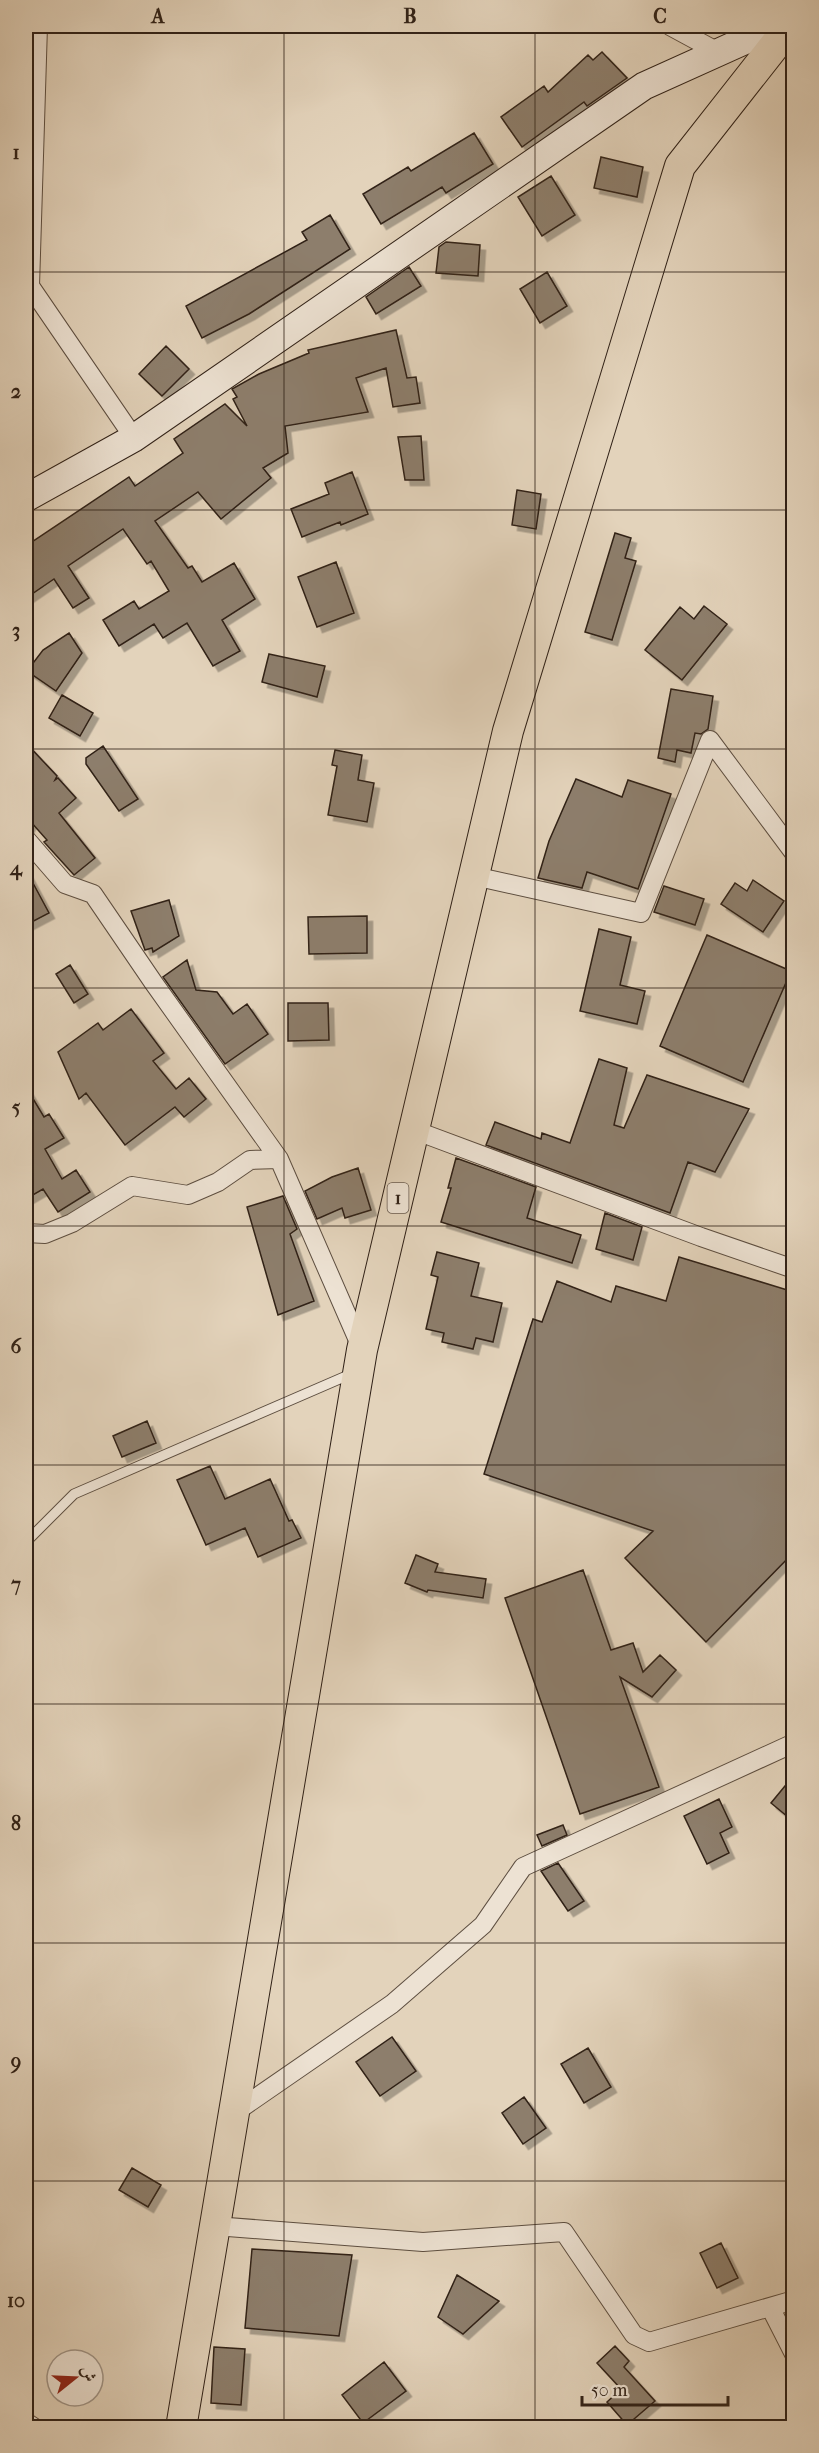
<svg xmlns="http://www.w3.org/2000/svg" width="819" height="2453" viewBox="0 0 819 2453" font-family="'IM FELL French Canon',Amiri,serif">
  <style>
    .building { fill: #8d7e6c; stroke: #302117; stroke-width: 1.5; filter: url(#shadow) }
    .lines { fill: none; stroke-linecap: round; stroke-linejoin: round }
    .lane-casing { stroke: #5d4e40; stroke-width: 11 }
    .street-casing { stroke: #5d4e40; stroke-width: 20 }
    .secondary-casing { stroke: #302117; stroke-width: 29 }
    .primary-casing { stroke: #302117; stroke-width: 32 }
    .lane { stroke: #ede2d3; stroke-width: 9 }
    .street { stroke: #ede2d3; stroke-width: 18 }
    .secondary { stroke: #ede2d3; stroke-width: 27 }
    .primary { stroke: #e3d3bb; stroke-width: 30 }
    .grid { fill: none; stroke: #302117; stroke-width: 1.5; stroke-opacity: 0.55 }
    .labels { text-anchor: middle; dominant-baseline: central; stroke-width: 6; stroke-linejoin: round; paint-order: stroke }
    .shield { fill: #ede2d3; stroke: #695b4f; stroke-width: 1.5 }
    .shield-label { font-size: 18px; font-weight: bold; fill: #302117 }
    .neatline { fill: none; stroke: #302117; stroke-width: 2 }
    .grid-label { font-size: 20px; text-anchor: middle; font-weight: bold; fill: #302117 }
  </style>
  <defs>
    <filter id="shadow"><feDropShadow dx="5.5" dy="5.5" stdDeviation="0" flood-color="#0004"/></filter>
  </defs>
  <rect width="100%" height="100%" fill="#e3d3bb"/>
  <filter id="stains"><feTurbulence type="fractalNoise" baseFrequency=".00333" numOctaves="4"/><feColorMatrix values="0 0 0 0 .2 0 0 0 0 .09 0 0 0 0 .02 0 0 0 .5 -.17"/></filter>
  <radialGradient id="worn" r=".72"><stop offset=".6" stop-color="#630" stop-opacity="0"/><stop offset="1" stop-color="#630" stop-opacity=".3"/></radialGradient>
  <path class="building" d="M 602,52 L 627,78 L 587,106 L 584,102 L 522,147 L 501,117 L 544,86 L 548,92 L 588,55 L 593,60 Z
    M 474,133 L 493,164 L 446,193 L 442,187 L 381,224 L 363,194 L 408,167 L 411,171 Z
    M 601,157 L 643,167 L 637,197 L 594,188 Z
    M 551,176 L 575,215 L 542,236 L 518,197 Z
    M 330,215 L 350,249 L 249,314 L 202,338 L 186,306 L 307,240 L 302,232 Z
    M 446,242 L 480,245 L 478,276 L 436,273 L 439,247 Z
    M 409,267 L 421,286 L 376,314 L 366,297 Z
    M 547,272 L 567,306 L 540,323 L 520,289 Z
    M 396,330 L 407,378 L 416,377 L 420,403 L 393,407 L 386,368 L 356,378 L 368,412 L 285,426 L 288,453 L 263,468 L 271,478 L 221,519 L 198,492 L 155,521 L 188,568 L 192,566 L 202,582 L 234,563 L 255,599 L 222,620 L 240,651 L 213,666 L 187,623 L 163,638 L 154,624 L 119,646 L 103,620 L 134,601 L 139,609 L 169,591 L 151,561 L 147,564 L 123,529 L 68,566 L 89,598 L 73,608 L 54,579 L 26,598 L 26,546 L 129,477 L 135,486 L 183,453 L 174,439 L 225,404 L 247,426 L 233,399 L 237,397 L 232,389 L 259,374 L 309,353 L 308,350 Z
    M 166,346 L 189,369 L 162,396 L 139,374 Z
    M 421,436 L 424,480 L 405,480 L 398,437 Z
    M 352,472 L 368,514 L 341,525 L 340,522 L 302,537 L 291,509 L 329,494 L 325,483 Z
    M 517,490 L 541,494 L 536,529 L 512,525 Z
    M 615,533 L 631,538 L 625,558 L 636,561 L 612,640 L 585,632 Z
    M 336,562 L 354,613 L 317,627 L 298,577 Z
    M 704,606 L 727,624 L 682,680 L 645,650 L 680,607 L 694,619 Z
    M 69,633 L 82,653 L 56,691 L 27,671 L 43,650 Z
    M 269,654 L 325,666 L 317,697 L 262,682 Z
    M 671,689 L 713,696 L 708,729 L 701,734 L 695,733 L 691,753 L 677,750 L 675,762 L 658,758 Z
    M 62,695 L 93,713 L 80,736 L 49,718 Z
    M 26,743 L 57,776 L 55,780 L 58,778 L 76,798 L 59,813 L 95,858 L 74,875 L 44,842 L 47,840 L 31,822 L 28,828 L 26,828 Z
    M 103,746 L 138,799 L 119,811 L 86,764 L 86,758 Z
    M 335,750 L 362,755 L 358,780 L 374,783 L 367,822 L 328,815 L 337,766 L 332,765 Z
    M 576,779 L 622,797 L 628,780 L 671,794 L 638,889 L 587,872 L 582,888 L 538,878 L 549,841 Z
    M 26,870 L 49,913 L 26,925 Z
    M 753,880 L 784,901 L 763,932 L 721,904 L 735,883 L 747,891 Z
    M 664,886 L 704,899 L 695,925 L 654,912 Z
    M 169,900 L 179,936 L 153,952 L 152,948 L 145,950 L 131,911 Z
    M 367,916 L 367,953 L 309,954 L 308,917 Z
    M 599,929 L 631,937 L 620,985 L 645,991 L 637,1024 L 580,1011 Z
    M 707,935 L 791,971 L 743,1082 L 660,1046 Z
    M 187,960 L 196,990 L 217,992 L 233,1014 L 247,1004 L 268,1034 L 225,1064 L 163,977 Z
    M 70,965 L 88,994 L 74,1003 L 56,974 Z
    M 288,1003 L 328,1003 L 329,1040 L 288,1041 Z
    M 131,1009 L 164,1053 L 153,1061 L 176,1089 L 189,1078 L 206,1099 L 184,1117 L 175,1107 L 125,1145 L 86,1093 L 79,1099 L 58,1052 L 98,1023 L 103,1030 Z
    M 599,1059 L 627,1068 L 614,1125 L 624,1128 L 647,1075 L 749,1109 L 715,1172 L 688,1162 L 670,1213 L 486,1145 L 495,1122 L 541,1139 L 542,1133 L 570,1143 Z
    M 26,1087 L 44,1117 L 49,1114 L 64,1138 L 45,1149 L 62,1179 L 76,1170 L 90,1192 L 58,1212 L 43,1189 L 26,1199 Z
    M 456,1158 L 536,1187 L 527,1218 L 581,1235 L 572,1263 L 441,1222 L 451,1188 L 448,1188 Z
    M 358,1168 L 371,1210 L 345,1218 L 342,1208 L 317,1219 L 305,1191 L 332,1177 Z
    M 283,1196 L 297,1229 L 290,1234 L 314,1301 L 278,1315 L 247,1207 Z
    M 605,1213 L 642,1227 L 633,1260 L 596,1249 Z
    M 437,1252 L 479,1263 L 471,1296 L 502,1303 L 493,1342 L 476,1338 L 473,1349 L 442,1342 L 444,1333 L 426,1329 L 438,1277 L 431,1275 Z
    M 679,1257 L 794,1292 L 794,1552 L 706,1642 L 625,1558 L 653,1531 L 484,1474 L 533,1319 L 542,1322 L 557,1281 L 611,1302 L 616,1286 L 666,1301 Z
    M 147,1421 L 156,1443 L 122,1457 L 113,1436 Z
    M 210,1466 L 225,1499 L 270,1479 L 289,1521 L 292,1520 L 301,1538 L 258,1557 L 245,1528 L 206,1545 L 177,1480 Z
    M 416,1555 L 438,1564 L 435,1572 L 486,1579 L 483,1598 L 428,1590 L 427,1592 L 405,1583 Z
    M 583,1570 L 611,1650 L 633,1643 L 643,1672 L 660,1655 L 676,1670 L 652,1697 L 620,1677 L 659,1787 L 580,1814 L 505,1598 Z
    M 794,1775 L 794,1822 L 771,1803 Z
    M 719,1799 L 732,1827 L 720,1833 L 729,1853 L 707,1864 L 684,1816 Z
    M 563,1825 L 567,1835 L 542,1846 L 537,1835 Z
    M 558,1863 L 584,1901 L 568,1911 L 541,1871 Z
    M 392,2037 L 416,2071 L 380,2096 L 356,2062 Z
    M 588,2048 L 611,2087 L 584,2103 L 561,2064 Z
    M 524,2097 L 546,2128 L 523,2144 L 502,2113 Z
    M 132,2168 L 161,2185 L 148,2207 L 119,2190 Z
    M 721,2243 L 738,2278 L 717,2288 L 700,2253 Z
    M 252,2249 L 352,2255 L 339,2336 L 245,2328 Z
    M 457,2275 L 499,2301 L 463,2334 L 438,2317 Z
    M 615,2346 L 629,2361 L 624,2367 L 655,2401 L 627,2425 L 607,2402 L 621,2389 L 597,2363 Z
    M 214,2347 L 245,2349 L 241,2405 L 211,2403 Z
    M 384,2362 L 406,2391 L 363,2423 L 342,2395 Z"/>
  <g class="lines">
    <defs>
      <path id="lane" d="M 26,1542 L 74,1494 L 351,1374"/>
      <path id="street" d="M 38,26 L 30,286 L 134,438
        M 670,26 L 718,52
        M 26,839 L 65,884 L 93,894 L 153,982 L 279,1159 L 361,1347
        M 474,876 L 641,913 L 710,740 L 794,853
        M 414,1130 L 701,1237 L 794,1269
        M 26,1233 L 45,1234 L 72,1223 L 132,1186 L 188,1195 L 218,1182 L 250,1160 L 279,1159
        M 234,2113 L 392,2004 L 483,1925 L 523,1867 L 794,1743
        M 215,2226 L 423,2242 L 564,2232 L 634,2335 L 649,2342 L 794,2300
        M 770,2307 L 794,2354
        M 26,2422 L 35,2428"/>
      <path id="secondary" d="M 26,498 L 134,438 L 644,86 L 777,26"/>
      <path id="primary" d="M 181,2428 L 362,1350 L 508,731 L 680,166 L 790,26"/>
    </defs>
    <use href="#lane" class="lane-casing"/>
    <use href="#street" class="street-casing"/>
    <use href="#secondary" class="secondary-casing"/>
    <use href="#primary" class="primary-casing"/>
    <use href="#lane" class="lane"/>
    <use href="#street" class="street"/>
    <use href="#secondary" class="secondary"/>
    <use href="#primary" class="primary"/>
  </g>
  <path class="grid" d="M 284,26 L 284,2428M 535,26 L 535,2428M 26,272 L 794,272M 26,510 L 794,510M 26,749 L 794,749M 26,988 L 794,988M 26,1226 L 794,1226M 26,1465 L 794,1465M 26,1704 L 794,1704M 26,1943 L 794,1943M 26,2181 L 794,2181"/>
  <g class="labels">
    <rect class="shield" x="387.5" y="1183" width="21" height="30" rx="4.5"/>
    <g class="shield-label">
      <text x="398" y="1198">1</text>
    </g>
  </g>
  <rect width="819" height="2453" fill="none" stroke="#e3d3bb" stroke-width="66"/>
  <g transform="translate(75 2378) rotate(72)"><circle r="28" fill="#ede2d3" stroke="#a19588" stroke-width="1.5"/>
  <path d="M0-4.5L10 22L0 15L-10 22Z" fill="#8f2418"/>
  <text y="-9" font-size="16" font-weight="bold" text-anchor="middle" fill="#302117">ش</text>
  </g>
  <path d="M582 2396v9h146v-9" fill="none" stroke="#302117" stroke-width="3"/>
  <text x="591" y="2396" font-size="18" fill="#302117" stroke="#ede2d3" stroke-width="4.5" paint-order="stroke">50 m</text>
  <rect x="33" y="33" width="753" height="2387" class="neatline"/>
  <g class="grid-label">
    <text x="158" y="23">A</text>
    <text x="410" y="23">B</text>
    <text x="660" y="23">C</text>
    <text x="16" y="159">1</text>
    <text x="16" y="398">2</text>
    <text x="16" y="637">3</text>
    <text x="16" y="875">4</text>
    <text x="16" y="1114">5</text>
    <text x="16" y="1353">6</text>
    <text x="16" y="1591">7</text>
    <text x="16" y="1830">8</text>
    <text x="16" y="2069">9</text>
    <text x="16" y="2307">10</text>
  </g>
  <rect width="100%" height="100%" filter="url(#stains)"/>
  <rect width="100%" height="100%" fill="url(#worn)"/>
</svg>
